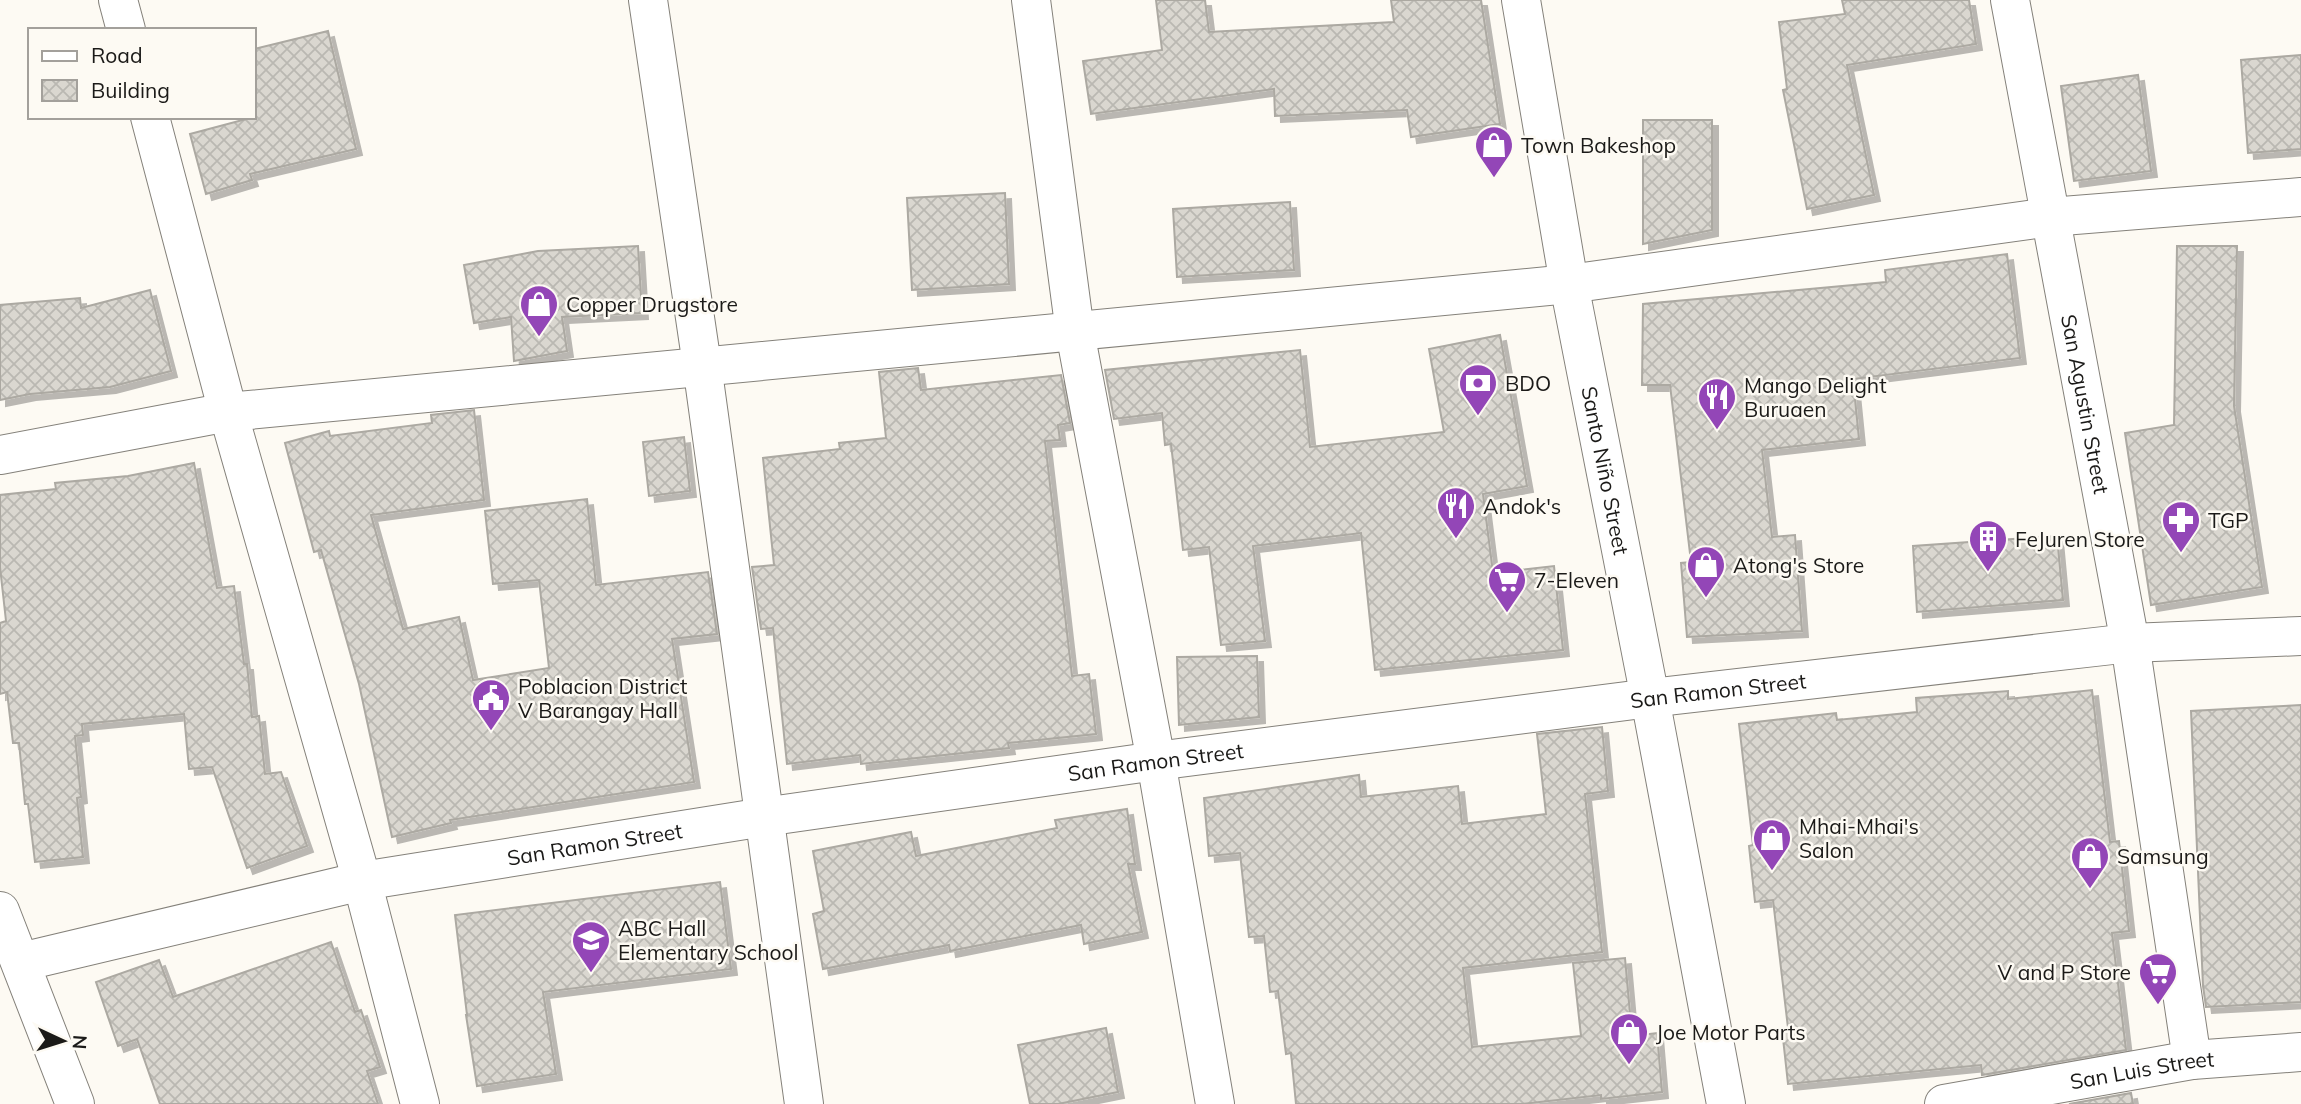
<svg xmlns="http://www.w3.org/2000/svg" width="2301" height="1104" viewBox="0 0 2301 1104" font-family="Mulish,sans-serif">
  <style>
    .building { fill: url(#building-cross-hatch); stroke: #aca9a2; stroke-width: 2; filter: url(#shadow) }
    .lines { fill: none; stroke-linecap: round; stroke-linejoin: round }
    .minor-casing { stroke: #84817a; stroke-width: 40 }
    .primary-casing { stroke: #84817a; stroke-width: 40 }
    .minor { stroke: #fff; stroke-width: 38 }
    .primary { stroke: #fff; stroke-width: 38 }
    .labels { text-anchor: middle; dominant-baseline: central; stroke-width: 5; stroke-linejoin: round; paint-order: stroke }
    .poi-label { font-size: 21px; fill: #1b1a18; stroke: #fdfaf3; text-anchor: start }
    .street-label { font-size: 21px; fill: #1b1a18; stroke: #fdfaf3 }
  </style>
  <defs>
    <pattern id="building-cross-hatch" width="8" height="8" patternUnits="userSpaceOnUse" patternTransform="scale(1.75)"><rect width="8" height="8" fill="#dad7d0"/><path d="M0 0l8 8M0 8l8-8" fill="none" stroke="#bab8b2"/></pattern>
    <filter id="shadow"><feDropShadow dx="6" dy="6" stdDeviation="0" flood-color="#0004"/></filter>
  </defs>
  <rect width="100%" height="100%" fill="#fdfaf3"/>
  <path class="building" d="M 1156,0 L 1205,0 L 1209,32 L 1394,22 L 1391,0 L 1481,0 L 1500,124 L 1411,137 L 1407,110 L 1275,116 L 1274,89 L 1091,114 L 1083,61 L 1162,50 Z
    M 1842,0 L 1969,0 L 1976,44 L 1847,65 L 1874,195 L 1807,209 L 1783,90 L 1787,89 L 1779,22 L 1845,14 Z
    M 328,31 L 356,149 L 250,174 L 252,180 L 206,194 L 190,134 L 254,117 L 254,49 Z
    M 2301,55 L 2301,149 L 2248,153 L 2241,60 Z
    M 2138,75 L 2151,171 L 2074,181 L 2061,86 Z
    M 1643,120 L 1712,120 L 1712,230 L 1643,244 Z
    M 1005,193 L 1009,284 L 912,290 L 907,198 Z
    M 1290,202 L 1294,270 L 1177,277 L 1173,209 Z
    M 638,246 L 642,313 L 562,317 L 567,351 L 514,361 L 511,317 L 474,323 L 464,265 L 538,251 Z
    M 2177,246 L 2237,246 L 2234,406 L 2262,587 L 2151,605 L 2125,433 L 2174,425 Z
    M 2007,254 L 2020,358 L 1853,379 L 1859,439 L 1762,450 L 1772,537 L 1795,535 L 1802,631 L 1687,637 L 1681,563 L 1691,562 L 1670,385 L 1642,385 L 1643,304 L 1886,282 L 1885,270 Z
    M 150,290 L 171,371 L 110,387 L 30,394 L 0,400 L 0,305 L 80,298 L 81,308 Z
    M 1500,335 L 1527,486 L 1483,494 L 1493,573 L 1554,566 L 1563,650 L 1375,670 L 1361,533 L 1253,546 L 1265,641 L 1221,645 L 1209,547 L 1183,550 L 1171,444 L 1165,445 L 1162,413 L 1114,419 L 1105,370 L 1300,350 L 1310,447 L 1444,432 L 1429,349 Z
    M 918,368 L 921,390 L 1061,375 L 1070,423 L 1058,425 L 1060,440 L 1045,441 L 1072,676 L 1089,674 L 1096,734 L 1008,743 L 1009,748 L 861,764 L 860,755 L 787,764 L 773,628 L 761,629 L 752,567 L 774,565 L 763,458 L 840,449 L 839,443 L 886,438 L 879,372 Z
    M 474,410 L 484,500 L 371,515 L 403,629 L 459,617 L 473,680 L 549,668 L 539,580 L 493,584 L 485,511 L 587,499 L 596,585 L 708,572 L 717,634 L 672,639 L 694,782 L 450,820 L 451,823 L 392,837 L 359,684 L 321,550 L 314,552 L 285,443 L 329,431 L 330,436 L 432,423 L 431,415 Z
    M 684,437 L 690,491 L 649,496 L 643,442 Z
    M 194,463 L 217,588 L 234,586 L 244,664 L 247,664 L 252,717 L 259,716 L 265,774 L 281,772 L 307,846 L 247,868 L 212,767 L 189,769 L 184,714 L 82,724 L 83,735 L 75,736 L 81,797 L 77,798 L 83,857 L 35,862 L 28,804 L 25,804 L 19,743 L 13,743 L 7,692 L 0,694 L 0,623 L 6,621 L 0,567 L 0,495 L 56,489 L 55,483 L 128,476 Z
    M 2057,536 L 2063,600 L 1917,612 L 1913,546 Z
    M 1257,656 L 1259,717 L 1179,725 L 1177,657 Z
    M 2092,690 L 2110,842 L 2119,841 L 2129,931 L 2112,933 L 2126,1050 L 1982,1075 L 1981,1065 L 1788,1084 L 1782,1029 L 1788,1028 L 1773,900 L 1755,902 L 1749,846 L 1753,845 L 1739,724 L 1836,713 L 1837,720 L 1917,712 L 1916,698 L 2008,691 L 2008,699 Z
    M 2301,705 L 2301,1002 L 2206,1007 L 2203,986 L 2191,711 Z
    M 1602,727 L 1608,791 L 1585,794 L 1602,952 L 1463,968 L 1472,1047 L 1581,1036 L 1573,963 L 1625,958 L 1632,1036 L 1657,1033 L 1662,1092 L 1601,1099 L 1601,1095 L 1522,1104 L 1296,1104 L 1291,1053 L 1286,1054 L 1278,991 L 1270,992 L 1264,936 L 1249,937 L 1240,853 L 1209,856 L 1204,798 L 1359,775 L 1361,797 L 1458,786 L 1462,824 L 1546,814 L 1537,734 Z
    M 1127,809 L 1135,864 L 1128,864 L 1142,932 L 1084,944 L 1081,925 L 950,951 L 949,945 L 823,969 L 813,914 L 824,911 L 813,851 L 911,832 L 916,856 L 1057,828 L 1055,820 Z
    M 720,882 L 731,969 L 543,992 L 556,1074 L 477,1086 L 466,1015 L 467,1015 L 455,915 Z
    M 331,942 L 355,1012 L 361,1010 L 380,1067 L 367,1071 L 378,1104 L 160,1104 L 137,1039 L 118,1046 L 96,982 L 159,960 L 173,997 Z
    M 1106,1028 L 1118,1092 L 1058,1104 L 1030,1104 L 1018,1045 Z
    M 2131,1093 L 2133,1104 L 2069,1104 Z"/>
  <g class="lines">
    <defs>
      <g id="minor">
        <path d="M 118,0 L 126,30"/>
        <path d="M 648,0 L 702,365 L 804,1104"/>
        <path d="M 1031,0 L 1075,332 L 1156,761 L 1215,1104"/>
        <path id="s1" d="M 2010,0 L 2130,643 L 2192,1060"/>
        <path d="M 150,117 L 228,412 L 362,881 L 420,1104"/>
        <path d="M 0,455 L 228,412 L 1569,284 L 2050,217 L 2301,197"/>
        <path d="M 0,911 L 75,1104"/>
        <path id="s2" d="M 21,962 L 362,881 L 764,817 L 1156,761 L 1650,698 L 2130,643 L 2301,636"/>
        <path id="s3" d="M 1944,1104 L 2192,1060 L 2301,1052"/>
      </g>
      <g id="primary">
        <path id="s4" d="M 1521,0 L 1569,284 L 1650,698 L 1726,1104"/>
      </g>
    </defs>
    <use href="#minor" class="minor-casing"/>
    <use href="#primary" class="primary-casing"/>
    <use href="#minor" class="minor"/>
    <use href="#primary" class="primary"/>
  </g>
  <defs>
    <symbol id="shop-pin" viewBox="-11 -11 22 30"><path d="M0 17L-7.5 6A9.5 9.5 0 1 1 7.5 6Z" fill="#9346b7" stroke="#fdfaf3"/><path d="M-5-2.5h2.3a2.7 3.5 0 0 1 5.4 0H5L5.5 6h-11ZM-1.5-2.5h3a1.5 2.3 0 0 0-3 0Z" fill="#fff"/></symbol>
    <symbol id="bank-pin" viewBox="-11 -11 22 30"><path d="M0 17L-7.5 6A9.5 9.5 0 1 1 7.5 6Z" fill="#9346b7" stroke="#fdfaf3"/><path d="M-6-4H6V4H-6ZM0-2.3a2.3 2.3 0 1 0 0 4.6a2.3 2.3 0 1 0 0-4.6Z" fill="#fff"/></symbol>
    <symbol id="restaurant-pin" viewBox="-11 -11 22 30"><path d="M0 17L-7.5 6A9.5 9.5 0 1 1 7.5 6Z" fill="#9346b7" stroke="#fdfaf3"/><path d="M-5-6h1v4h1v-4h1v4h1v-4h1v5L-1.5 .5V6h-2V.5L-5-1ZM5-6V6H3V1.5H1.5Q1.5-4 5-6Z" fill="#fff"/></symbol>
    <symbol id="pharmacy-pin" viewBox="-11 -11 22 30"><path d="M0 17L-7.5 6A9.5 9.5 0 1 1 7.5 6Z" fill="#9346b7" stroke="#fdfaf3"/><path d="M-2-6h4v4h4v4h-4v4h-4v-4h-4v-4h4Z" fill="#fff"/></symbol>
    <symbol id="building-pin" viewBox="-11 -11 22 30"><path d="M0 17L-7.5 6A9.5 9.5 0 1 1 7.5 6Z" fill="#9346b7" stroke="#fdfaf3"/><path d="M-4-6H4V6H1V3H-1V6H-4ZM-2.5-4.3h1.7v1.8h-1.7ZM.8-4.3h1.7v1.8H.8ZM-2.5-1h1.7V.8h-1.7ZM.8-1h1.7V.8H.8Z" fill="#fff"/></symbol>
    <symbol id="supermarket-pin" viewBox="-11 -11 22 30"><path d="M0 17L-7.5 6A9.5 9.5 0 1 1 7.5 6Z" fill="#9346b7" stroke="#fdfaf3"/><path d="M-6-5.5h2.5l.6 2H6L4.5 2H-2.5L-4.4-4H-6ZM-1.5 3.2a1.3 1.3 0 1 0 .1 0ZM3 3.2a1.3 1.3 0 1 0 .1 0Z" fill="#fff"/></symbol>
    <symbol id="civic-pin" viewBox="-11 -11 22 30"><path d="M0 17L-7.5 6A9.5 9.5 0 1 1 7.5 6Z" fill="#9346b7" stroke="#fdfaf3"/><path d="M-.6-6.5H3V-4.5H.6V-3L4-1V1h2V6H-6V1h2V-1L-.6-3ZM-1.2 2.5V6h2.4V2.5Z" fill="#fff"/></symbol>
    <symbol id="school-pin" viewBox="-11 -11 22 30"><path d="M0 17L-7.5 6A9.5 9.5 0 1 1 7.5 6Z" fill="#9346b7" stroke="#fdfaf3"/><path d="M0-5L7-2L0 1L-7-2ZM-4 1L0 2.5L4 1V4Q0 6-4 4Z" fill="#fff"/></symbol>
  </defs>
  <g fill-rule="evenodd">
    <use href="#shop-pin" x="1472" y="123" width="44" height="60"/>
    <use href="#shop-pin" x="517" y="282" width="44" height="60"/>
    <use href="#bank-pin" x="1456" y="361" width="44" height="60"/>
    <use href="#restaurant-pin" x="1695" y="375" width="44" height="60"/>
    <use href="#restaurant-pin" x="1434" y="484" width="44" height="60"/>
    <use href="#pharmacy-pin" x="2159" y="498" width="44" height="60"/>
    <use href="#building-pin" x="1966" y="517" width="44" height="60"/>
    <use href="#shop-pin" x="1684" y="543" width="44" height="60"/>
    <use href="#supermarket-pin" x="1485" y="558" width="44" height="60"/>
    <use href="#civic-pin" x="469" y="676" width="44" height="60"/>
    <use href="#shop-pin" x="1750" y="816" width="44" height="60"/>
    <use href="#shop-pin" x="2068" y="834" width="44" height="60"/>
    <use href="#school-pin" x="569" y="918" width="44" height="60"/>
    <use href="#supermarket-pin" x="2136" y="950" width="44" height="60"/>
    <use href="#shop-pin" x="1607" y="1010" width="44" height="60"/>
  </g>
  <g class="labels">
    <g class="poi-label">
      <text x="1521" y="145">Town Bakeshop</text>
      <text x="566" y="304">Copper Drugstore</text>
      <text x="1505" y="383">BDO</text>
      <text x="1744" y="385">Mango Delight<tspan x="1744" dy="24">Buruaen</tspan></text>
      <text x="1483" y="506">Andok's</text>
      <text x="2208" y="520">TGP</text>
      <text x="2015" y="539">FeJuren Store</text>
      <text x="1733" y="565">Atong's Store</text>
      <text x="1534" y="580">7-Eleven</text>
      <text x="518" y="686">Poblacion District<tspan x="518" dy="24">V Barangay Hall</tspan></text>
      <text x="1799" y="826">Mhai-Mhai's<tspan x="1799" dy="24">Salon</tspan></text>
      <text x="2117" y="856">Samsung</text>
      <text x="618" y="928">ABC Hall<tspan x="618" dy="24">Elementary School</tspan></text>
      <text x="2131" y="972" text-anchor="end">V and P Store</text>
      <text x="1656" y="1032">Joe Motor Parts</text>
    </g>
    <g class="street-label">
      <text stroke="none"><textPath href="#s1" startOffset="411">San Agustin Street</textPath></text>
      <text stroke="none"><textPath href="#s4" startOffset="478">Santo Niño Street</textPath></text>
      <text stroke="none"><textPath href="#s2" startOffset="1720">San Ramon Street</textPath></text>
      <text stroke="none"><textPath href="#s2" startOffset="1153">San Ramon Street</textPath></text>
      <text stroke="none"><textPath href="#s2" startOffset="586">San Ramon Street</textPath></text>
      <text stroke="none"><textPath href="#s3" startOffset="201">San Luis Street</textPath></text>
    </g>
  </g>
  <rect x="28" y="28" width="228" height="91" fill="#fdfaf3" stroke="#a3a09b" stroke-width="2"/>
  <rect x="42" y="51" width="35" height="10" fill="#ffffff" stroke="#a3a09b" stroke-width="2"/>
  <text x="91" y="63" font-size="21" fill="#1b1a18">Road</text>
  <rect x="42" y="80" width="35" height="21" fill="url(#building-cross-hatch)" stroke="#a3a09b" stroke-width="2"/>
  <text x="91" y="98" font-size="21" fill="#1b1a18">Building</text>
  <g transform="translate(63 1041) rotate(94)" stroke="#fdfaf3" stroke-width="5" paint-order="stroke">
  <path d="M0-5L12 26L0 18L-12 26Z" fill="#1b1a18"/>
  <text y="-10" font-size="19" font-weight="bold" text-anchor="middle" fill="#1b1a18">N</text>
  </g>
</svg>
